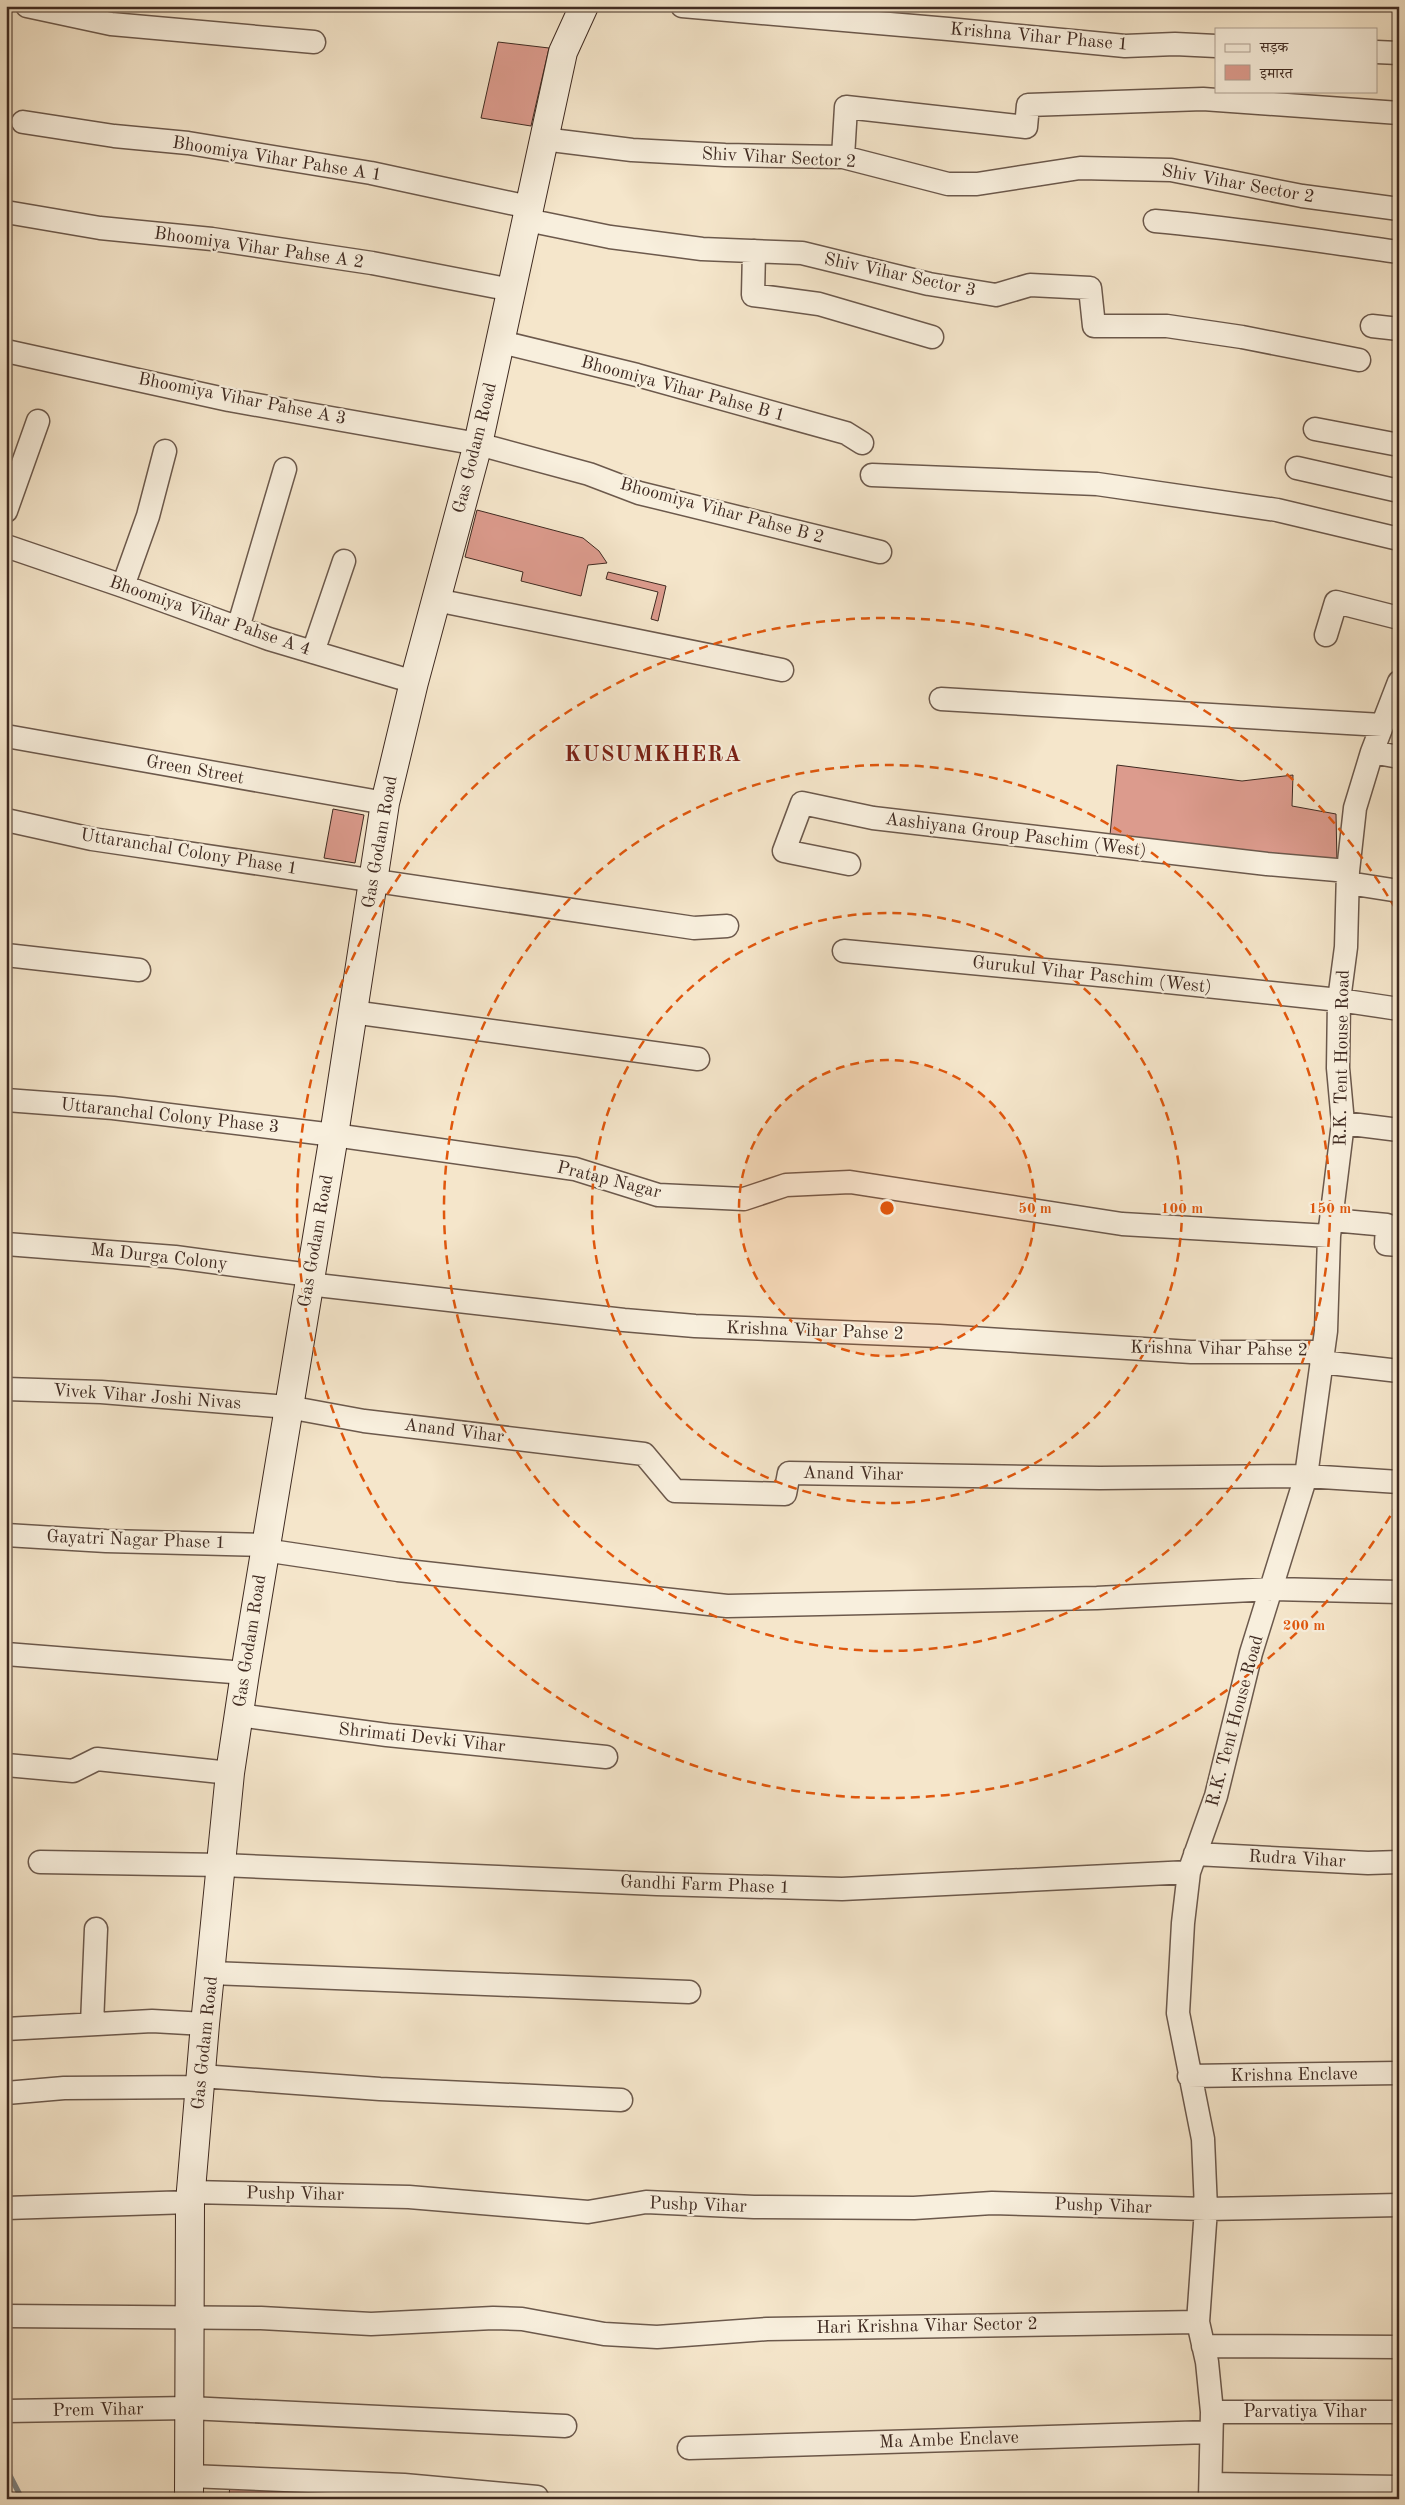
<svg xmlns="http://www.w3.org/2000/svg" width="1405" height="2505" viewBox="0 0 1405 2505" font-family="'Old Standard TT','Noto Serif Devanagari',serif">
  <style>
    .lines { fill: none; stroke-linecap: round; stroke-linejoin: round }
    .stream { stroke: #7b8282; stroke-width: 5.5 }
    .building { fill: #dc9b8d; stroke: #3f2a21 }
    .minor-casing { stroke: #6c594c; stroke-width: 25 }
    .secondary-casing { stroke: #3f2a21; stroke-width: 30 }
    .minor { stroke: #f8efdd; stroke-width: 22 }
    .secondary { stroke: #f8efdd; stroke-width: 28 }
    .ring { fill: none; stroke: #e0570d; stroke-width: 2.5; stroke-dasharray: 9 6 }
    .labels { text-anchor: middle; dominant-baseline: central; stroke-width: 4.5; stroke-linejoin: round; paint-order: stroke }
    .street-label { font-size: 18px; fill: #3f2a21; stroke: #f8efdd }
    .district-label { font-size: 22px; font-weight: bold; letter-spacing: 1px; fill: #7a1f14; stroke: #f8efdd }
    .centre { fill: #e0570d; stroke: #f8efdd; stroke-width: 2.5 }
    .ring-label { font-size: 15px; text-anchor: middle; font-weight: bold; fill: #e0570d; stroke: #f8efdd; stroke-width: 4.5; stroke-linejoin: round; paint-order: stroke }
  </style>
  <rect width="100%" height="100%" fill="#f5e6cb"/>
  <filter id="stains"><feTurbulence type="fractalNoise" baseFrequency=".004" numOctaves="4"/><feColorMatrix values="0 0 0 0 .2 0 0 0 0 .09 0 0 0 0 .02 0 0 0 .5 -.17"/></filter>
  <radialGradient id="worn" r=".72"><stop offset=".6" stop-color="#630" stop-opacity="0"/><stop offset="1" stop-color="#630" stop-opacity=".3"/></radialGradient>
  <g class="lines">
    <path class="stream" d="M 6,2468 L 22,2499"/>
  </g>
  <path class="building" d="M 498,42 L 549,48 L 531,126 L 481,118 Z
    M 477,510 L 583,538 L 599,551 L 607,563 L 588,565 L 581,596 L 521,581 L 523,572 L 465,557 Z
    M 608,572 L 666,586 L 658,621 L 651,619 L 658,592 L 606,579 Z
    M 1117,765 L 1242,781 L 1293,775 L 1292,806 L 1336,814 L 1337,864 L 1110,835 Z
    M 333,809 L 364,815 L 355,863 L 324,858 Z
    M 230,2480 L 303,2483 L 303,2499 L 229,2499 Z
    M 1225,2489 L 1294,2491 L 1294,2499 L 1224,2499 Z"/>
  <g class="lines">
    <defs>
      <path id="minor" d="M 27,6 L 111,24 L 314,42
        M 682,6 L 948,29 L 1125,46 L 1175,44 L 1216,46
        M 1376,52 L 1399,53
        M 23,122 L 114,136 L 188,143 L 371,173 L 529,207
        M 543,139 L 632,150 L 725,155 L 843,157 L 948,184 L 977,184 L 1080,168 L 1171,170 L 1302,196 L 1399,209
        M 843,157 L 846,107 L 1026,127 L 1028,105 L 1203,99 L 1399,113
        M 6,212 L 100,228 L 212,239 L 372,263 L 512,290
        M 527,220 L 610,237 L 702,249 L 802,253 L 929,284 L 996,295 L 1030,285 L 1090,288 L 1094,326 L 1167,326 L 1242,337 L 1359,360
        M 1155,221 C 1236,228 1318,241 1399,252
        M 754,251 L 753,295 L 819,304 L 932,337
        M 1372,326 L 1399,329
        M 501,342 L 637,375 L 846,433 L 862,443
        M 6,351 L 229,400 L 478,444 L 589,474 L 639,493 L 880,552
        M 1315,429 L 1399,445
        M 1297,468 L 1399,491
        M 872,475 L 1097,484 L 1277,510 L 1399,539
        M 6,511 L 38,421
        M 6,546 L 123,586 L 269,639 L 414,682
        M 123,586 L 148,516 L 165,451
        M 436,600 L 782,670
        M 238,628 L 285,469
        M 1326,635 L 1336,602 L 1399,618
        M 313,652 L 344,561
        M 941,699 L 1382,725
        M 6,736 L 385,803
        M 1372,752 L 1399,757
        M 6,820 L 92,839 L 694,928 L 727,926
        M 849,864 L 784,851 L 802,803 L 873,818 L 1267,864 L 1348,871
        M 1348,883 L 1399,891
        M 844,951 L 1120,977 L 1339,1000 L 1399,1009
        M 6,955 L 139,970
        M 352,1012 L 698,1059
        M 6,1100 L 113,1108 L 334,1135 L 575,1169 L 658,1195 L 744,1199 L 786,1185 L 850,1182 L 1122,1224 L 1329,1236
        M 1343,1123 L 1399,1130
        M 1332,1220 L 1387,1225 L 1386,1244 L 1399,1245
        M 6,1244 L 175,1257 L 310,1275
        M 308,1284 L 624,1320 L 695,1326 L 939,1336 L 1191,1352 L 1323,1352
        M 1321,1362 L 1399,1371
        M 6,1389 L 101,1392 L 288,1407 L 364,1421 L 644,1454 L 675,1491 L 785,1494 L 789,1473 L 1100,1478 L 1306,1476 L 1399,1482
        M 6,1535 L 106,1541 L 265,1545
        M 264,1550 L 398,1570 L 727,1606 L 1097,1598 L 1273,1589 L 1399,1592
        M 6,1654 L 245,1673
        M 239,1715 L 387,1735 L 606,1757
        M 6,1765 L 73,1771 L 97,1759 L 230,1773
        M 1195,1854 L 1368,1863 L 1399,1862
        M 40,1862 L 222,1865 L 657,1884 L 842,1889 L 1189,1872
        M 211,1973 L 689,1992
        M 92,2024 L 96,1929
        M 6,2029 L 152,2021 L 205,2024
        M 201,2076 L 380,2089 L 621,2100
        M 1189,2076 L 1399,2073
        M 6,2093 L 64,2088 L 200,2087
        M 191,2192 L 409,2197 L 588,2212 L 646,2202 L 754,2207 L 914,2208 L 992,2203 L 1206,2209 L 1399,2205
        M 6,2208 L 190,2202
        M 6,2316 L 261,2318 L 371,2324 L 493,2318 L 522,2319 L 604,2334 L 657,2337 L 767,2329 L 1198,2322
        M 1203,2346 L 1399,2347
        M 6,2411 L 189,2408 L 565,2426
        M 1212,2412 L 1399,2412
        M 689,2448 L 1210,2432
        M 190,2476 L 404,2485 L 537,2497
        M 1211,2484 L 1399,2487
        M 1210,2499 L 1212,2412 L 1207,2362 L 1198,2322 L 1206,2209 L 1203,2139 L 1178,2013 L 1183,1923 L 1189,1872 L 1216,1796 L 1251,1653 L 1306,1476 L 1326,1331 L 1329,1236 L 1343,1123 L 1338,1068 L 1339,1000 L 1346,947 L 1348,871 L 1355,808 L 1372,752 L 1399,682"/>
      <path id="secondary" d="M 189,2499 L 190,2202 L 205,2024 L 230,1773 L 245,1673 L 334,1135 L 385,803 L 414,682 L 478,444 L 563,52 L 584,6"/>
    </defs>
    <use href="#minor" class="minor-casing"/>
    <use href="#secondary" class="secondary-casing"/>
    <use href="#minor" class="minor"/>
    <use href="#secondary" class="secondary"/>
  </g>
  <circle cx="887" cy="1208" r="148" fill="#e0570d" fill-opacity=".12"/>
  <g class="ring">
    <circle cx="887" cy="1208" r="148"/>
    <circle cx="887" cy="1208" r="295"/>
    <circle cx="887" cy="1208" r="443"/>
    <path d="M1398 1503A590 590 0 1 1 1398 913"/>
  </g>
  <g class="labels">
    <g class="street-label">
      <text transform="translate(1039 37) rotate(5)">Krishna Vihar Phase 1</text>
      <text transform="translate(779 158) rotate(3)">Shiv Vihar Sector 2</text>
      <text transform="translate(277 159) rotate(9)">Bhoomiya Vihar Pahse A 1</text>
      <text transform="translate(1238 184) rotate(10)">Shiv Vihar Sector 2</text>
      <text transform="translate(259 248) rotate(8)">Bhoomiya Vihar Pahse A 2</text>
      <text transform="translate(900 275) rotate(12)">Shiv Vihar Sector 3</text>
      <text transform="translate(683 389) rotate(15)">Bhoomiya Vihar Pahse B 1</text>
      <text transform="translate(242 399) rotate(11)">Bhoomiya Vihar Pahse A 3</text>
      <text transform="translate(475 448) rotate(-76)">Gas Godam Road</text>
      <text transform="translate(722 511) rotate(15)">Bhoomiya Vihar Pahse B 2</text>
      <text transform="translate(210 616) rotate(19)">Bhoomiya Vihar Pahse A 4</text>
      <text transform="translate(195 770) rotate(10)">Green Street</text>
      <text transform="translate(1016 835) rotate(7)">Aashiyana Group Paschim (West)</text>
      <text transform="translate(380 842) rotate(-80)">Gas Godam Road</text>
      <text transform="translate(189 852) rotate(9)">Uttaranchal Colony Phase 1</text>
      <text transform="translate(1092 975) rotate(6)">Gurukul Vihar Paschim (West)</text>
      <text transform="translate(1342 1058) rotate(-89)">R.K. Tent House Road</text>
      <text transform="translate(170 1116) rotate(6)">Uttaranchal Colony Phase 3</text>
      <text transform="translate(609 1180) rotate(14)">Pratap Nagar</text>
      <text transform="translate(316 1241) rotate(-80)">Gas Godam Road</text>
      <text transform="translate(159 1257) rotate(6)">Ma Durga Colony</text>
      <text transform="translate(815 1331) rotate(2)">Krishna Vihar Pahse 2</text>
      <text transform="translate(1219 1349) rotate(1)">Krishna Vihar Pahse 2</text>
      <text transform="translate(147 1397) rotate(4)">Vivek Vihar Joshi Nivas</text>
      <text transform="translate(454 1431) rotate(7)">Anand Vihar</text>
      <text transform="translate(853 1474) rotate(1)">Anand Vihar</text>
      <text transform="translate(136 1540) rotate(2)">Gayatri Nagar Phase 1</text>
      <text transform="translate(250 1641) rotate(-81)">Gas Godam Road</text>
      <text transform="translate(1235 1721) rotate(-75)">R.K. Tent House Road</text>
      <text transform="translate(422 1738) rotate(6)">Shrimati Devki Vihar</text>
      <text transform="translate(1297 1859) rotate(3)">Rudra Vihar</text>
      <text transform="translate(705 1885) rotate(2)">Gandhi Farm Phase 1</text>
      <text transform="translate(205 2043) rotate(-84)">Gas Godam Road</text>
      <text transform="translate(1294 2075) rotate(-1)">Krishna Enclave</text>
      <text transform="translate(295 2194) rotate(1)">Pushp Vihar</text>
      <text transform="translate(698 2205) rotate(2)">Pushp Vihar</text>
      <text transform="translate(1103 2206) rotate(2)">Pushp Vihar</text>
      <text transform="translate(927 2326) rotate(-1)">Hari Krishna Vihar Sector 2</text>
      <text transform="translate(98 2410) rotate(-1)">Prem Vihar</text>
      <text x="1305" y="2412">Parvatiya Vihar</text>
      <text transform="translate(949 2440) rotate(-2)">Ma Ambe Enclave</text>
    </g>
    <g class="district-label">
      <text x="653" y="755">KUSUMKHERA</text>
    </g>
  </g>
  <circle cx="887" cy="1208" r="8" class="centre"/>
  <g class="ring-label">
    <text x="1035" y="1213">50 m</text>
    <text x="1182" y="1213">100 m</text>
    <text x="1330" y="1213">150 m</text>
    <text x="1304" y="1630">200 m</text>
  </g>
  <rect width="1405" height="2505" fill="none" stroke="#f5e6cb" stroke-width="25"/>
  <rect x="8" y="8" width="1390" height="2490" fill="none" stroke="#3f2a21" stroke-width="2.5"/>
  <rect x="12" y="12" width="1380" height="2480" fill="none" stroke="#3f2a21"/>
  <rect x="1215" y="28" width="162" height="65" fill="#f8efdd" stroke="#aea092"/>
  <rect x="1225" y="44" width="25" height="8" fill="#f8efdd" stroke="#aea092"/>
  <text x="1260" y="52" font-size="15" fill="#3f2a21">सड़क</text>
  <rect x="1225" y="65" width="25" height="15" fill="#dc9b8d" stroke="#aea092"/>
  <text x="1260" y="78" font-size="15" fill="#3f2a21">इमारत</text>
  <rect width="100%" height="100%" filter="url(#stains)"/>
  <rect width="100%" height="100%" fill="url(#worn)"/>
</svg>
